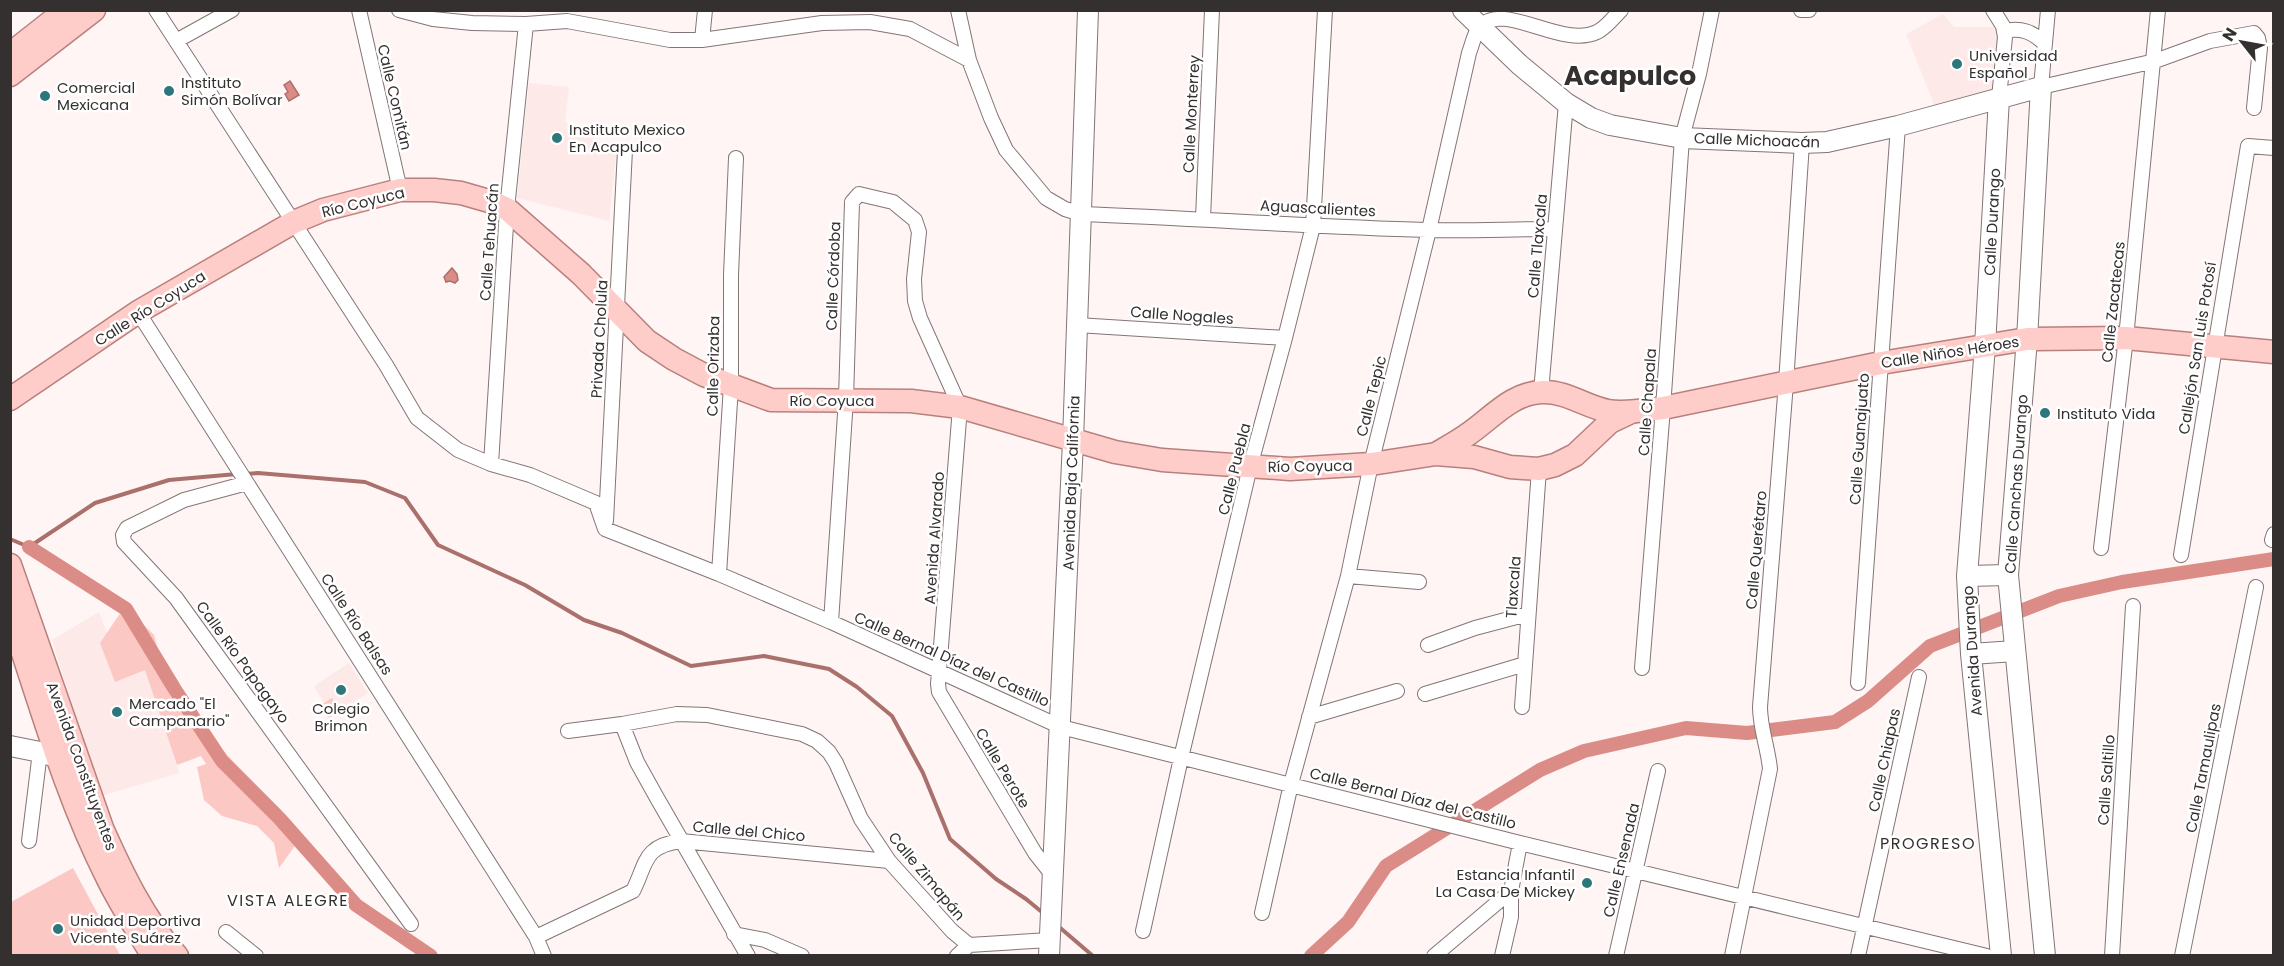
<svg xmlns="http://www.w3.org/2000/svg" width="2284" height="966" viewBox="0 0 2284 966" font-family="Poppins,sans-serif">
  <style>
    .built { fill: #fde9e7 }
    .green { fill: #fcc8c3 }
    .water { fill: #dc8c86; stroke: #aa706c; stroke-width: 1.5 }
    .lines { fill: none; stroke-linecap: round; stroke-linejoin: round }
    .stream { stroke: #aa706c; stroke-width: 4 }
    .canal { stroke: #dc8c86; stroke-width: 14 }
    .street-casing { stroke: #817675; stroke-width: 16 }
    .secondary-casing { stroke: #817675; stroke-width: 22 }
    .primary-casing { stroke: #b8807c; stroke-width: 25 }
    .street { stroke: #fff; stroke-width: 14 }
    .secondary { stroke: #fff; stroke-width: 20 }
    .primary { stroke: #ffcdc9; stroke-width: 22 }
    .poi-dot { fill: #2d777c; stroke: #fff; stroke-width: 2 }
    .labels { text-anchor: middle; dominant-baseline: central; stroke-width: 5; stroke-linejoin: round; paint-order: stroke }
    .poi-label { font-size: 15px; fill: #353030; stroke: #fff; text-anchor: start }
    .street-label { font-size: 15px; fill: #353030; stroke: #fff }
    .neighbourhood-label { font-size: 16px; letter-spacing: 1.5px; fill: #353030; stroke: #fff }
    .town-label { font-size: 27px; font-weight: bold; fill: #353030; stroke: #fff }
  </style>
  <rect width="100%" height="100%" fill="#fef5f4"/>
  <path class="built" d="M 1943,14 L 1954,27 L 1999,27 L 1993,94 L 1936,109 L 1906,34 Z
    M 529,83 L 569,87 L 565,122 L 616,154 L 609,221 L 517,198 Z
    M 99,612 L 120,667 L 144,660 L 179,773 L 101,796 L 52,640 Z
    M 349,663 L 368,693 L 329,718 L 321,705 L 324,703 L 314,686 Z"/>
  <path class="green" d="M 125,606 L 154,635 L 160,657 L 185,702 L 227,755 L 281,810 L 297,843 L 279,868 L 274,843 L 257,826 L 222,816 L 204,800 L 197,767 L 206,764 L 201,756 L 177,765 L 145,670 L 115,682 L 100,643 Z
    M 332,698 L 341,711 L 329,718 L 321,705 Z
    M 73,868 L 120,955 L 11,955 L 11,902 Z"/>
  <path class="water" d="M 290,81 L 299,95 L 289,101 L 285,94 L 288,92 L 284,85 Z
    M 452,268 L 457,274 L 458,280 L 455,283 L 450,281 L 446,282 L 444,277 Z"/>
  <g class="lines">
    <path class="stream" d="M 244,474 L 258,473 L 365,482 L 405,498 L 438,545 L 525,585 L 584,620 L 622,633 L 691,666 L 764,656 L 829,669 L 857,687 L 892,716 L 923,773 L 950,839 L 996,879 L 1026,899 L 1043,913
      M 10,539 L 29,547 L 95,503 L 169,480 L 237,474
      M 1058,926 L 1093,956"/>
    <path class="canal" d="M 29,547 L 126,609 L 174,688 L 222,761 L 280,819 L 356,905 L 431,956
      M 1311,956 L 1348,922 L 1386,866 L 1540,770 L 1584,751 L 1686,728 L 1747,733 L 1835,722 L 1868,701 L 1930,646 L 2059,596 L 2122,582 L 2274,559"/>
    <defs>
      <path id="street" d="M 156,10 L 386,365 L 417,418 L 458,450 L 491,464 L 530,475 L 596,503 L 605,529 L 719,574 L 831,622 L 1061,727 L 1520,843 L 1987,956
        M 359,10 L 400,190
        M 399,10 L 433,19 L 472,23 L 526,24 L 567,21 L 670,40 L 702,40 L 822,23 L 870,22 L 910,29 L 969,60
        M 958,10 L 969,60 L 991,118 L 1006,150 L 1046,198 L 1065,209 L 1081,214 C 1196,218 1311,227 1427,230 C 1469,231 1512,229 1554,229
        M 1801,10 L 1809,10
        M 1993,10 L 2003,26 L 2005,37 L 1999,98
        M 2048,10 L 2041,87 L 2155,61 L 2210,41 L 2254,33 L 2258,38 L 2260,48 L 2254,108
        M 2004,31 C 2021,27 2033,32 2045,44
        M 702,40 L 705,10
        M 176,41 L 232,10
        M 1203,218 L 1212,10
        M 138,312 L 536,937 L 544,956
        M 1077,325 L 1285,338
        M 1541,392 L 1566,103
        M 491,464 L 507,209 L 526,24
        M 247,483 L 184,500 L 127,528 L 123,535 L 124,542 L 176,598 L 411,924
        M 606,521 L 625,150
        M 2272,540 L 2274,534
        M 2101,548 L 2126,338 L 2158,10
        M 2181,555 L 2248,146 L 2274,148
        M 719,574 L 731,386 L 731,275 L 736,158
        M 1348,576 L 1419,582
        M 831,622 L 846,399 L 852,202 L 859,194 L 893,202 L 915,220 L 919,232 L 914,279 L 915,301 L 920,318 L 960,407 L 938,684 L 939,692 L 1035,853 L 1054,877
        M 1428,645 L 1475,628 L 1528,614
        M 1642,668 L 1663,408 L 1682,138 L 1699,74 L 1712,10
        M 1858,683 L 1898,126
        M 1425,694 L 1525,664
        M 1522,707 L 1539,469
        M 1309,717 L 1397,691
        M 622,724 L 637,762 L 657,798 L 748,956
        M 568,731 L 622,724 L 677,714 L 707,715 L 802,734 L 817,741 L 829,752 L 836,763 L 861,819 L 889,861 L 952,931 L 969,945 L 1050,940
        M 29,841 L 40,752
        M 1262,913 L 1291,784 L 1348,576 L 1371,464 L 1429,230 L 1469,53 C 1472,45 1474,35 1479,27 C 1504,0 1561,49 1597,32 C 1606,28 1614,17 1621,10
        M 1143,931 L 1181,758 L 1250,467 L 1285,338 L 1313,226 L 1325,10
        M 226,932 L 256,956
        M 734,934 L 765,940 L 802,956
        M 536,937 L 633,891 C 647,863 643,846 681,841 L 889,861
        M 957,956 L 969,945
        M 1434,956 L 1511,891
        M 1502,956 L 1511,917 L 1511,891 L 1520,843
        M 1616,956 L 1658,771
        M 1732,956 L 1770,769 C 1768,748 1760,728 1760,707 L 1786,383 L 1802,143
        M 1858,956 L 1919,677
        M 2112,956 L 2133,606
        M 2182,956 L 2256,587"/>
      <path id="secondary" d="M 1463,10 L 1520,65 L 1566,103 L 1591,118 L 1610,125 L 1682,138 L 1802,143 L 1827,142 L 1898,126 L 2041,87 L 2027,339 L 2008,575 L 2045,956
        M 1999,98 L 1985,346 L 1967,576 L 1971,654 L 2001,956
        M 1967,576 L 2008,575
        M 1971,654 L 2015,651
        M 10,746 L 40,752 L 59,758 L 69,756
        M 1049,956 L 1073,441 L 1088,10"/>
      <path id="primary" d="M 10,54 L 66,10
        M 10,75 L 94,10
        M 10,399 L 138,312 L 294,222 L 323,210 L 400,190 L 434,190 L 461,193 L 489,201 L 507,209 L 581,274 L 647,341 L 674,359 L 704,375 L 771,400 L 911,401 L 960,407 L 1115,452 L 1162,460 L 1290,469 L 1371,464 L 1436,454 L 1474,457 L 1510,467 L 1539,469 L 1555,465 L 1575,455 L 1610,422 L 1631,412
        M 1436,454 C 1446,448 1457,442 1467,435 C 1491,419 1511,393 1542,392 C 1566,391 1586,407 1608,411 C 1626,414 1645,410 1663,408 L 1881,363 L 2027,339 L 2126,338 L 2274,352
        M 10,565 L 102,828 C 122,873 144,919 177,956
        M 10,614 C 40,702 65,794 107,877 C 120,904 137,930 153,956"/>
    </defs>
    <use href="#street" class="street-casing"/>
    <use href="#secondary" class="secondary-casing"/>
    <use href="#primary" class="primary-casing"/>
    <use href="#street" class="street"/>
    <use href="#secondary" class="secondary"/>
    <use href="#primary" class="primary"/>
  </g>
  <g class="poi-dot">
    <circle cx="1957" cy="64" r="6"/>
    <circle cx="169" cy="91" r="6"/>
    <circle cx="45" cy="96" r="6"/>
    <circle cx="557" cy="138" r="6"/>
    <circle cx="2045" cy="413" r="6"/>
    <circle cx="341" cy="690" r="6"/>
    <circle cx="117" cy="712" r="6"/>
    <circle cx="1587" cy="883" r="6"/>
    <circle cx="58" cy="929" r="6"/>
  </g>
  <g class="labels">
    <g class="poi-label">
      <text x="1969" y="55">Universidad<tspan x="1969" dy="17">Español</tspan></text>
      <text x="181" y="82">Instituto<tspan x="181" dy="17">Simón Bolívar</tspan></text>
      <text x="57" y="87">Comercial<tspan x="57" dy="17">Mexicana</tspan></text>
      <text x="569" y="129">Instituto Mexico<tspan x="569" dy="17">En Acapulco</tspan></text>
      <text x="2057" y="413">Instituto Vida</text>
      <text x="129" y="703">Mercado "El<tspan x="129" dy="17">Campanario"</tspan></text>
      <text x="341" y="708" text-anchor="middle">Colegio<tspan x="341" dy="17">Brimon</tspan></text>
      <text x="1575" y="874" text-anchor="end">Estancia Infantil<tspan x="1575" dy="17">La Casa De Mickey</tspan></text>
      <text x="70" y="920">Unidad Deportiva<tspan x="70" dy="17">Vicente Suárez</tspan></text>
    </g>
    <g class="street-label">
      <text transform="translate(395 97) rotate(77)">Calle Comitán</text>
      <text transform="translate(1191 114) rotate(-87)">Calle Monterrey</text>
      <text transform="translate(1757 140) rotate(2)">Calle Michoacán</text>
      <text transform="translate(363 202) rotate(-14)">Río Coyuca</text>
      <text transform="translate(1318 208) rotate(3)">Aguascalientes</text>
      <text transform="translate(1992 222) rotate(-87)">Calle Durango</text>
      <text transform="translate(489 242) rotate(-86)">Calle Tehuacán</text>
      <text transform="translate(1537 246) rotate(-85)">Calle Tlaxcala</text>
      <text transform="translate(833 276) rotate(-88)">Calle Córdoba</text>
      <text transform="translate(2113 302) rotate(-84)">Calle Zacatecas</text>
      <text transform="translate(150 308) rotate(-32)">Calle Río Coyuca</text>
      <text transform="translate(1182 315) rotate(4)">Calle Nogales</text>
      <text transform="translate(599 339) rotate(-87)">Privada Cholula</text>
      <text transform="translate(2197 348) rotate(-81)">Callejón San Luis Potosí</text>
      <text transform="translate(1950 352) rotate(-9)">Calle Niños Héroes</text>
      <text transform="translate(713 366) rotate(-89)">Calle Orizaba</text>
      <text transform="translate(1371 396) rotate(-76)">Calle Tepic</text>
      <text x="832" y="400">Río Coyuca</text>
      <text transform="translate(1647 402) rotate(-86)">Calle Chapala</text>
      <text transform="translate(1859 439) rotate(-86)">Calle Guanajuato</text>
      <text transform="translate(1310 466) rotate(-1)">Río Coyuca</text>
      <text transform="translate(1234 469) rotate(-76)">Calle Puebla</text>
      <text transform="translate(1071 483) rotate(-88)">Avenida Baja California</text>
      <text transform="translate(2016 484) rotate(-86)">Calle Canchas Durango</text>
      <text transform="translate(934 538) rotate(-86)">Avenida Alvarado</text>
      <text transform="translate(1756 550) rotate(-85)">Calle Querétaro</text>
      <text transform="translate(1513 587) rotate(-86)">Tlaxcala</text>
      <text transform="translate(357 624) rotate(57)">Calle Río Balsas</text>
      <text transform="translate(1972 651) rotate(-94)">Avenida Durango</text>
      <text transform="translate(952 659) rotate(24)">Calle Bernal Díaz del Castillo</text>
      <text transform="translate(243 662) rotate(54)">Calle Río Papagayo</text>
      <text transform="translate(1884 760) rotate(-78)">Calle Chiapas</text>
      <text transform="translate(82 766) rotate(70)">Avenida Constituyentes</text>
      <text transform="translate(1003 768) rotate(59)">Calle Perote</text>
      <text transform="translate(2203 768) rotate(-79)">Calle Tamaulipas</text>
      <text transform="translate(2106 780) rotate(-86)">Calle Saltillo</text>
      <text transform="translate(1413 798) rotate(14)">Calle Bernal Díaz del Castillo</text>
      <text transform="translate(749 831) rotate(5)">Calle del Chico</text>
      <text transform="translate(1621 860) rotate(-77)">Calle Ensenada</text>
      <text transform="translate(927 876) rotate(50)">Calle Zimapán</text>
    </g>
    <g class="neighbourhood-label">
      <text x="1928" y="843">PROGRESO</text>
      <text x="288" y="900">VISTA ALEGRE</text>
    </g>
    <g class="town-label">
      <text x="1630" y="75">Acapulco</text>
    </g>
  </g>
  <rect width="2284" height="966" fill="none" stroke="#353030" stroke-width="24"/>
  <g transform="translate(2242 42) rotate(301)" stroke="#ffffff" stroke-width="4.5" paint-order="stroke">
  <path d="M0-4.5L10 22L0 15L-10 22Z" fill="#353030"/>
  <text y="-9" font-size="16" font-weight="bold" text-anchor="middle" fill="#353030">N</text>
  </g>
</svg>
